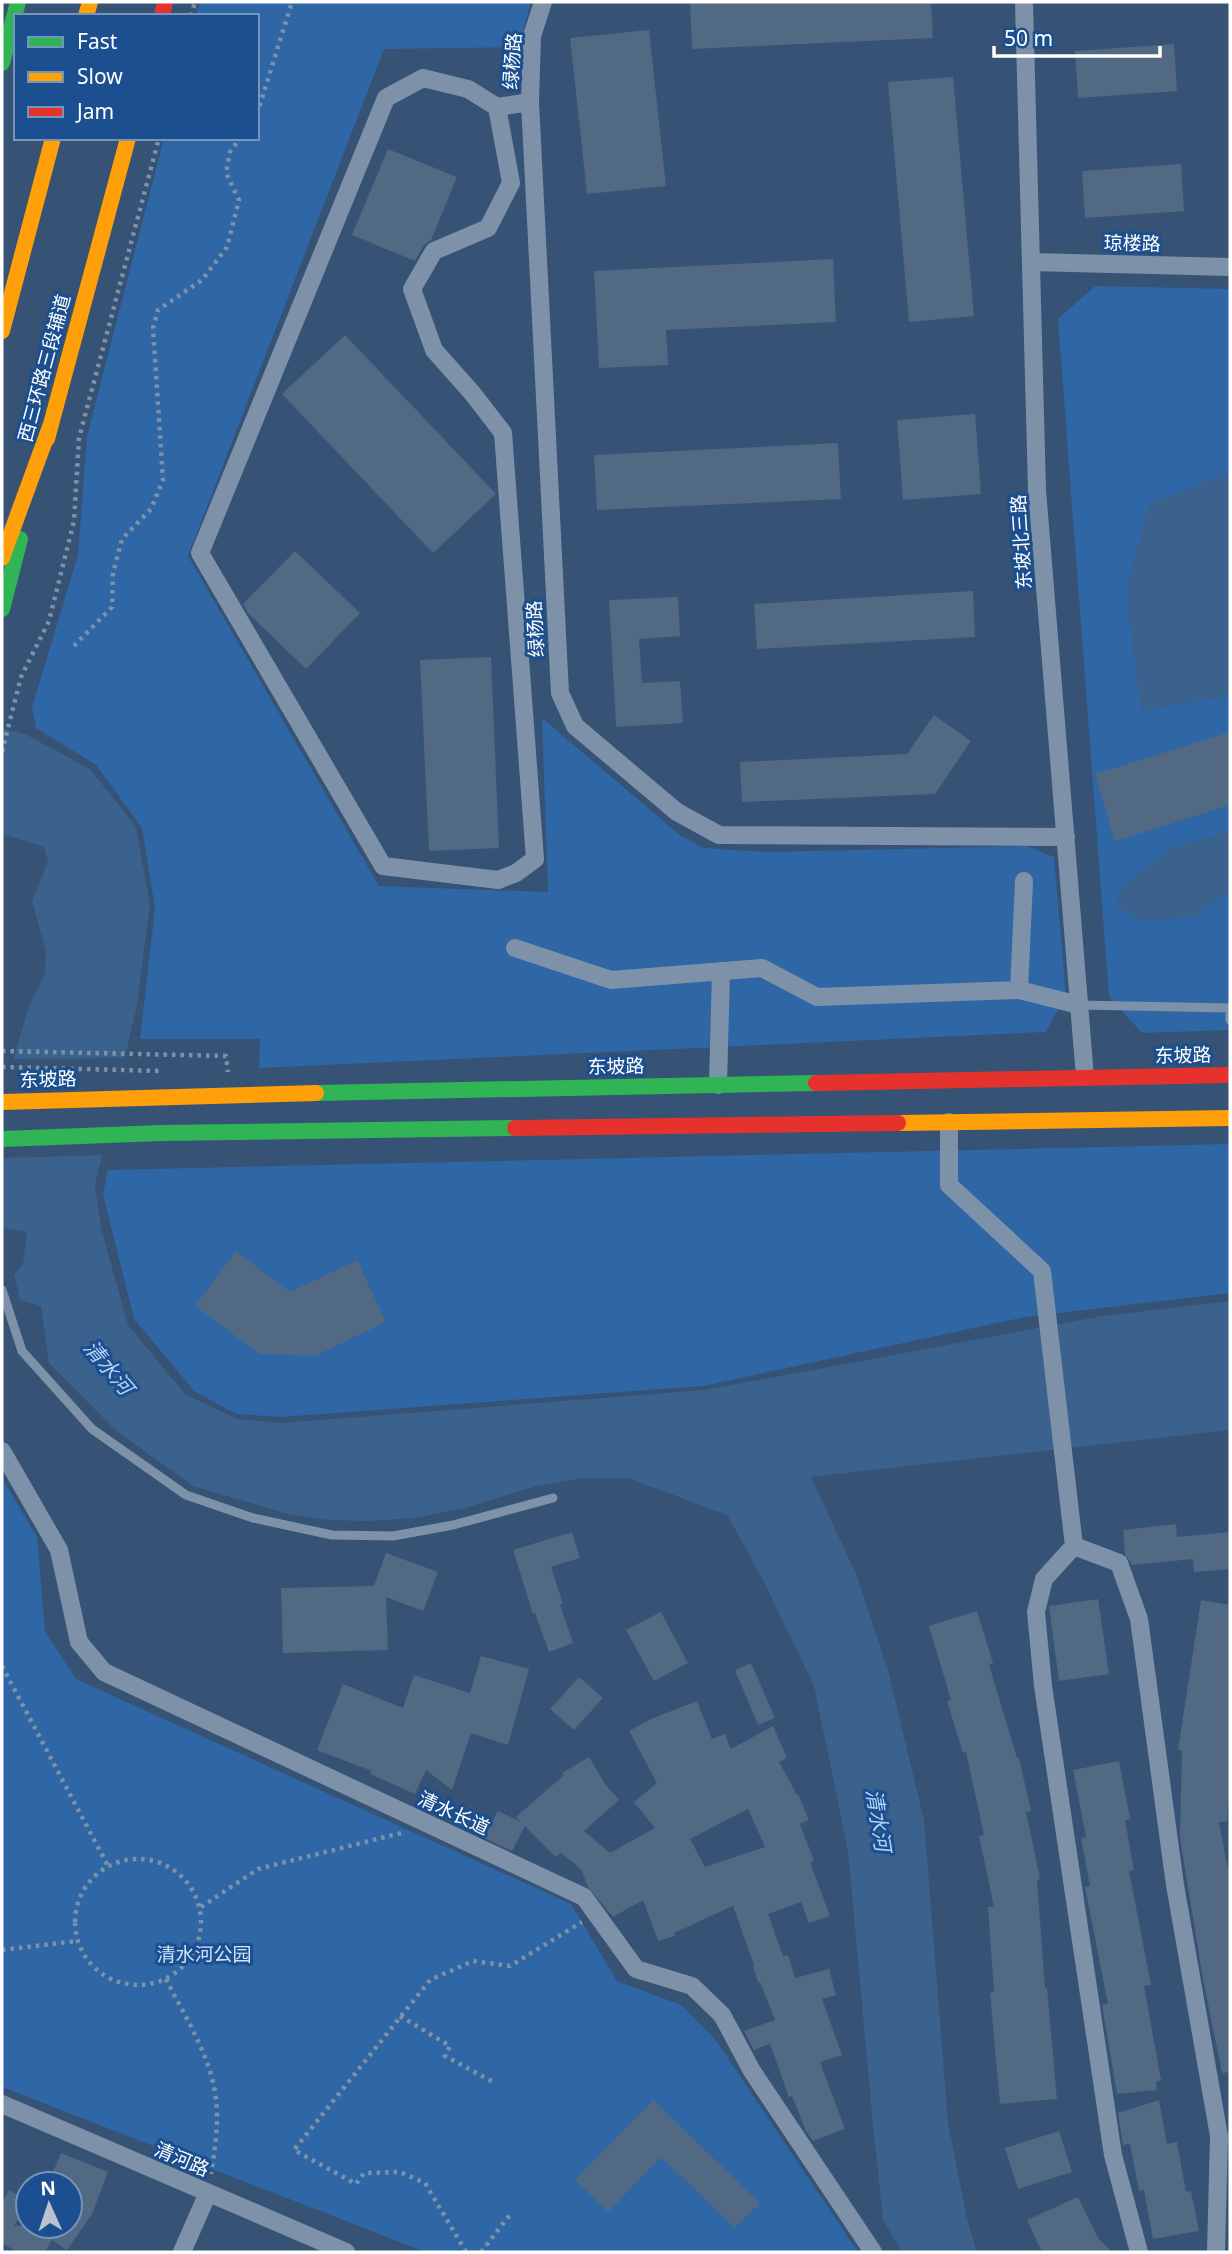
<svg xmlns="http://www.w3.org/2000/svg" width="1232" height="2254" viewBox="0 0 1232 2254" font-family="'Noto Sans','Noto Sans SC',sans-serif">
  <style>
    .green { fill: #2f66a5 }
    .water { fill: #3b618d }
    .pier { fill: #365274 }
    .building { fill: #526984; fill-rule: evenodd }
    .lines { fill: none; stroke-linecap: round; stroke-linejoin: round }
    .path { stroke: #7d92a8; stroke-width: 4.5; stroke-dasharray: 3.5 5; stroke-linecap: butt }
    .lane { stroke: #7d92a8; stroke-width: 9 }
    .street { stroke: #7d92a8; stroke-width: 18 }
    .fast { stroke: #30b455; stroke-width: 16 }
    .slow { stroke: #ff9f0a; stroke-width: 16 }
    .jam { stroke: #e5322d; stroke-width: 16 }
    .labels { text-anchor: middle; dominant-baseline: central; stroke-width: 6; stroke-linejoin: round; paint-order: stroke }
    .street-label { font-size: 19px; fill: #fff; stroke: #1b4f8f }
    .park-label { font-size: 19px; fill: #cfe3fa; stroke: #1b4f8f }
    .water-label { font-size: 21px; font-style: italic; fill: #b5d3f5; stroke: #1b4f8f }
  </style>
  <rect width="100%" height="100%" fill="#365274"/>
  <path class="green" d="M 200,2 L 531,2 L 519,47 L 384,49 L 188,556 L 379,886 L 548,892 L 542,718 L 681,836 L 704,848 L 768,852 L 1027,846 L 1054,857 L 1066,995 L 1046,1032 L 259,1068 L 260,1039 L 140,1039 L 155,908 L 142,828 L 96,765 L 36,728 L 32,707 L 78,555 L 87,436 L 164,138 L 257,138 L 257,16 L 196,16 Z
    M 1095,286 L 1230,289 L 1230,1030 L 1142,1033 L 1109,997 L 1058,319 Z
    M 1230,1144 L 1230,1293 L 1025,1317 L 703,1386 L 281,1417 L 236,1414 L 194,1391 L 134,1319 L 103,1195 L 108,1170 Z
    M 2,1478 L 37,1537 L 45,1632 L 76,1679 L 571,1904 L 617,1981 L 681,2005 L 715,2039 L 858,2252 L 425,2252 L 2,2087 Z"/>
  <path class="water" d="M 1230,472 L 1230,696 L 1141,711 L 1126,592 L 1149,504 Z
    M 2,728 L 25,734 L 90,769 L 136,827 L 150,904 L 137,1005 L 95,1185 L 101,1228 L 128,1325 L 185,1394 L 237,1419 L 281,1423 L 705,1390 L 1102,1316 L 1230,1301 L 1230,1430 L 811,1477 L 857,1576 L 889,1674 L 924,1820 L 948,2122 L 967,2219 L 977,2252 L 902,2252 L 883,2220 L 873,2125 L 848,1851 L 814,1686 L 763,1580 L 727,1515 L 628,1478 L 583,1478 L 537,1486 L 465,1508 L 416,1518 L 369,1521 L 329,1520 L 288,1514 L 193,1486 L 115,1430 L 49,1363 L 41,1306 L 20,1300 L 14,1275 L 23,1264 L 27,1232 L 2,1228 L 2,1098 L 29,1006 L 45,973 L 46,951 L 32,901 L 48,861 L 44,847 L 2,834 Z
    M 1230,831 L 1230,891 L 1193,917 L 1141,921 L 1115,904 L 1126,882 L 1175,847 Z"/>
  <path class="pier" d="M 128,1058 L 106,1155 L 2,1158 L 2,1086 L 9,1059 Z"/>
  <path class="building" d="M 690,2 L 931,2 L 933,38 L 692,49 Z
    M 649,30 L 666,186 L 587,194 L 570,38 Z
    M 1174,44 L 1177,91 L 1078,98 L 1075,51 Z
    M 953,77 L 974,316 L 909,322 L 888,82 Z
    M 388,149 L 457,177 L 431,240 L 424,245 L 415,261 L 352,235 Z
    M 1181,164 L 1184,211 L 1085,218 L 1082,171 Z
    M 833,259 L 836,322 L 666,330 L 668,365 L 599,368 L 594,271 Z
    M 345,335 L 496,494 L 433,553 L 282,394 Z
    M 975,414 L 981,494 L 903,500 L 897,420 Z
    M 838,443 L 841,499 L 597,510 L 594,455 Z
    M 295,551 L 360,613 L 306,669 L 248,613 L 243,604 Z
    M 973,591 L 975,637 L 757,649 L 754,604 Z
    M 678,597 L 680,636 L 639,639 L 642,683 L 680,681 L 683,723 L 616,727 L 609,600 Z
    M 491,657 L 499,848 L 429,851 L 420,660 Z
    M 934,715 L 971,741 L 935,794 L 742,802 L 740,762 L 907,754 Z
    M 1230,732 L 1230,805 L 1115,841 L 1095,774 Z
    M 236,1251 L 290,1292 L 357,1260 L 386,1322 L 315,1356 L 260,1354 L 195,1306 Z
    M 1176,1524 L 1177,1537 L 1230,1532 L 1230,1569 L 1194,1572 L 1193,1559 L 1132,1565 L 1125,1554 L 1123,1530 Z
    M 572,1532 L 580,1558 L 551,1567 L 563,1604 L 560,1605 L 573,1643 L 549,1652 L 535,1613 L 533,1614 L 513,1550 Z
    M 386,1553 L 438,1572 L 423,1611 L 386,1597 L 388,1650 L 283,1653 L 281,1588 L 374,1586 Z
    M 1098,1599 L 1109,1674 L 1059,1681 L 1049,1606 Z
    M 1201,1600 L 1230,1605 L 1230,1758 L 1227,1822 L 1219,1822 L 1230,1879 L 1230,2072 L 1222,2073 L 1203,1979 L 1180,1838 L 1182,1750 L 1178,1750 Z
    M 977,1611 L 993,1663 L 989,1665 L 1017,1758 L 1019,1758 L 1031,1811 L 1026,1812 L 1040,1879 L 1037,1880 L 1045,1988 L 1047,1988 L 1057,2099 L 1000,2104 L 990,1993 L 994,1992 L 988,1907 L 994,1907 L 979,1836 L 984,1835 L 966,1752 L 963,1753 L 947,1701 L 951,1700 L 929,1626 Z
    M 661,1612 L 688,1663 L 654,1681 L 626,1630 Z
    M 481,1656 L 529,1669 L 508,1745 L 471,1733 L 452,1790 L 426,1770 L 415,1794 L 370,1774 L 372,1771 L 317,1750 L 343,1684 L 403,1708 L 414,1675 L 470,1693 Z
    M 751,1663 L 775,1718 L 758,1725 L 735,1670 Z
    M 579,1677 L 603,1698 L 574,1730 L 550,1709 Z
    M 697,1701 L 712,1739 L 725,1734 L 731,1749 L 773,1726 L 787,1758 L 779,1762 L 797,1795 L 798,1794 L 809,1820 L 800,1824 L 814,1861 L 810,1862 L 830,1916 L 809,1923 L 801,1902 L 768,1914 L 783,1956 L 788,1955 L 795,1978 L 829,1969 L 836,1995 L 822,1999 L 842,2055 L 820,2062 L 845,2129 L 813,2141 L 806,2131 L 792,2096 L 789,2097 L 770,2044 L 754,2050 L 744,2031 L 775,2020 L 760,1982 L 758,1983 L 753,1966 L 754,1965 L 733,1906 L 674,1933 L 675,1936 L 658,1941 L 643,1900 L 613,1917 L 588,1887 L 581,1869 L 561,1853 L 556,1857 L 525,1826 L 512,1851 L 484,1838 L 498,1811 L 521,1822 L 516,1817 L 564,1775 L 562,1773 L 589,1757 L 605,1784 L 619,1800 L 584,1831 L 610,1853 L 655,1828 L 634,1802 L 657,1783 L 629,1731 L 651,1719 ZM 748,1809 L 765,1847 L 705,1867 L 690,1839 Z
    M 1119,1761 L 1130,1819 L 1125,1820 L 1134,1870 L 1129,1871 L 1151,1985 L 1144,1986 L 1161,2080 L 1156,2082 L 1157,2090 L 1117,2094 L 1102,2005 L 1108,2004 L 1085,1887 L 1090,1886 L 1081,1838 L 1086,1837 L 1073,1770 Z
    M 653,2100 L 760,2203 L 735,2228 L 661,2157 L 608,2212 L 575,2180 Z
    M 1159,2100 L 1167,2144 L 1177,2142 L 1186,2192 L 1191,2191 L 1199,2231 L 1153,2239 L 1144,2190 L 1139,2191 L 1130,2144 L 1123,2145 L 1118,2113 Z
    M 1059,2131 L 1072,2172 L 1018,2189 L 1005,2148 Z
    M 61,2153 L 108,2172 L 92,2214 L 67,2250 L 52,2240 L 45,2252 L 18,2252 L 3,2244 L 2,2247 L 2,2203 L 9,2190 L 28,2201 L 14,2226 L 70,2226 L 70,2184 L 48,2184 Z
    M 1078,2197 L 1098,2238 L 1112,2252 L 1042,2252 L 1027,2220 Z"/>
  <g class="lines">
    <path class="path" d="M 191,16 L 195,2
      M 257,114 L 292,2
      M 74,646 L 112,607 L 113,573 L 122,539 L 151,509 L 163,480 L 153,328 L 158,310 L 202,280 L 227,247 L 239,200 L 226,173 L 230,152 L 240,138
      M 2,752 L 21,677 L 49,621 L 74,521 L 79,438 L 159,138
      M 2,1051 L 226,1056 L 228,1072
      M 2,1067 L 162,1071
      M 2,1666 L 108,1866
      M75 1922a63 63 0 1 1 126 0a63 63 0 1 1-126 0Z
      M 201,1907 L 258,1869 L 401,1833
      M 2,1950 L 77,1941
      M 166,1979 C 185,2017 211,2056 216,2099 C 219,2124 215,2149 211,2174
      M 400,2016 L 450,2046 L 445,2056 L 493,2082
      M 466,2252 L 425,2183 L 400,2172 L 364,2173 L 356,2184 L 294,2150 L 430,1980 L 473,1961 L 510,1966 L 582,1922
      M 481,2252 L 512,2212"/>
    <path class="lane" d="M 1079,1005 L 1230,1008 L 1230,1020
      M 2,1290 L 22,1351 L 92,1429 L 186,1495 L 253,1518 L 332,1535 L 393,1536 L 453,1525 L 553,1498"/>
    <path class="street" d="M 543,2 L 532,36 L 530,102 L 560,693 L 575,726 L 677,812 L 719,835 L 1066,837
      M 1024,2 L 1037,490 L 1085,1077
      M 423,78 L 468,89 L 497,107 L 511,183 L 488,228 L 434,251 L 412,289 L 434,350 L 473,394 L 503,433 L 535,859 L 516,873 L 498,880 L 383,866 L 200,553 L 386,98 Z
      M 497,107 L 530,102
      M 1032,262 L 1230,267
      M 515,948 L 611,980 L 762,968 L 817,997 L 1019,990 L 1079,1005
      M 1019,990 L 1024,881
      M 718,1085 L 721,971
      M 949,1122 L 949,1185 L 1042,1271 L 1074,1546 L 1044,1579 L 1036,1612 L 1043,1686 L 1113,2155 L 1139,2252
      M 2,1451 L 59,1550 L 79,1642 L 104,1672 L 584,1897 L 636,1969 L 692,1986 L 722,2015 L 752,2071 L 873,2252
      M 1074,1546 L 1119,1563 L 1139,1619 L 1175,1885 L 1219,2136 L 1216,2252
      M 2,2104 L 346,2252
      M 182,2252 L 208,2193"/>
    <path class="fast" d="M 2,63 L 18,2
      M 2,609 L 20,539
      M 316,1093 L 816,1083
      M 2,1139 L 161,1133 L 515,1128"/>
    <path class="slow" d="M 86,16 L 90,2
      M 2,331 L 53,138
      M 47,439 L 128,138
      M 2,558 L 51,424
      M 2,1102 L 316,1093
      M 898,1123 L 1230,1118"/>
    <path class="jam" d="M 162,16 L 165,2
      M 816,1083 L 1230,1075
      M 515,1128 L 898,1123"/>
  </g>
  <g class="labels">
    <g class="street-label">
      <text transform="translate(512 61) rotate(-86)">绿杨路</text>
      <text transform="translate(1132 243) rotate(1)">琼楼路</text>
      <text transform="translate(44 368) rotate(-75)">西三环路三段辅道</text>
      <text transform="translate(1021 542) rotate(-94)">东坡北三路</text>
      <text transform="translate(535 629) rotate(-93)">绿杨路</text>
      <text transform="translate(1183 1055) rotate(-1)">东坡路</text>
      <text transform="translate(616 1066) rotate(-1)">东坡路</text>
      <text transform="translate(48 1079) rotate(-2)">东坡路</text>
      <text transform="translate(454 1813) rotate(25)">清水长道</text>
      <text transform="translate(182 2159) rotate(23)">清河路</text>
    </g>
    <g class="park-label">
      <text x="204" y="1954">清水河公园</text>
    </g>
    <g class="water-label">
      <text transform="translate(109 1367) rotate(50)">清水河</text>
      <text transform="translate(879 1820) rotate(81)">清水河</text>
    </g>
  </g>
  <rect width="1232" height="2254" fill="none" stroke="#ffffff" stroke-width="7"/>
  <rect x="14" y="14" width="245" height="126" fill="#1b4f8f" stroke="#7695bc" stroke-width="2"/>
  <rect x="28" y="37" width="35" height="10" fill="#30b455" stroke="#7695bc" stroke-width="2"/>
  <text x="77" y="49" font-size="21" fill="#ffffff">Fast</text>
  <rect x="28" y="72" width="35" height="10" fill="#ff9f0a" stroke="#7695bc" stroke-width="2"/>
  <text x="77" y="84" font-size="21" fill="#ffffff">Slow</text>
  <rect x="28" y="107" width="35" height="10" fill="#e5322d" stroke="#7695bc" stroke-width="2"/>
  <text x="77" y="119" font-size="21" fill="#ffffff">Jam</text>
  <g transform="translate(49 2205) rotate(357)"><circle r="33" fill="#1b4f8f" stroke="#7695bc" stroke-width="2"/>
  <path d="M0-5L12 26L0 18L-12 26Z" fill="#b9c2ce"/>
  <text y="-10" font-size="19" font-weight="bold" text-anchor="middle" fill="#ffffff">N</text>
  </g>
  <path d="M994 46v10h166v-10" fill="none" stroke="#ffffff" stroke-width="3.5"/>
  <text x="1004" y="46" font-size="21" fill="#ffffff" stroke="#1b4f8f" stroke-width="5" paint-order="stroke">50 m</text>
</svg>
